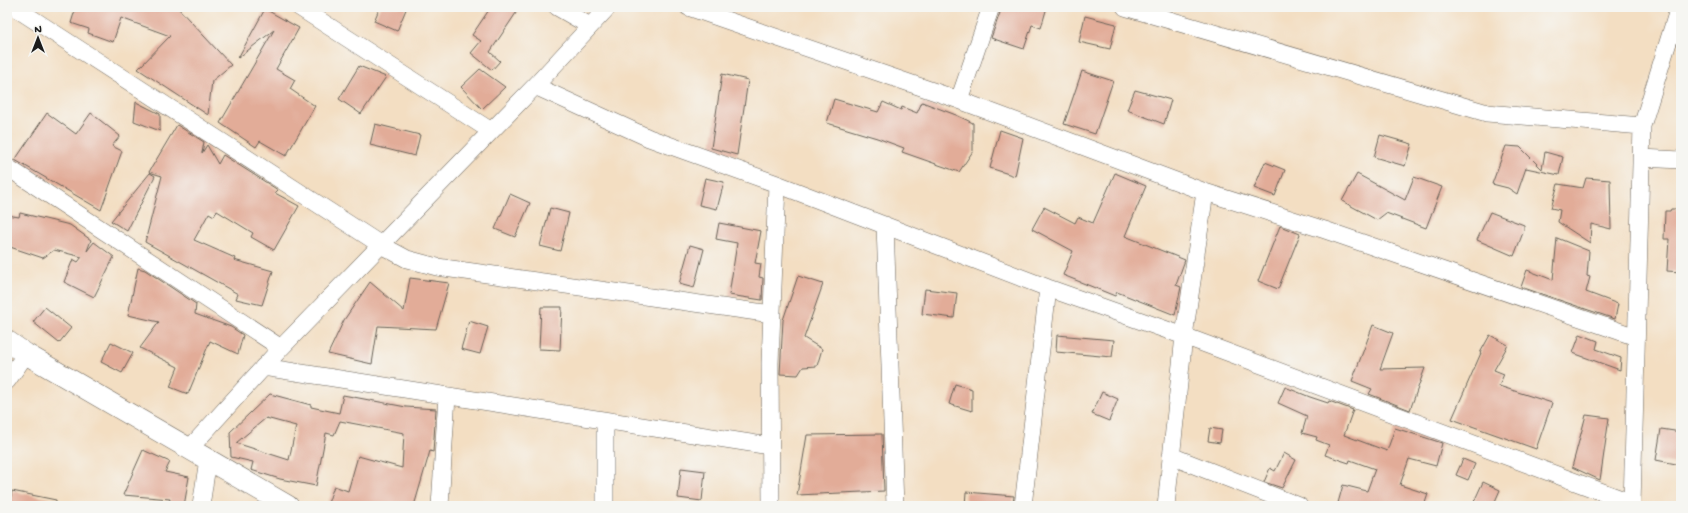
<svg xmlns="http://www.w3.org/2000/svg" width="1688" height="513" viewBox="0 0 1688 513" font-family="'Gochi Hand',sans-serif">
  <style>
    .building { fill: #e2ac98; fill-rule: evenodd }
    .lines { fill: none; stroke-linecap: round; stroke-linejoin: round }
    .minor-casing { stroke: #676056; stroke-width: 18 }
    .tertiary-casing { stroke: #676056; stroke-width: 22 }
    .minor { stroke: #fff; stroke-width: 17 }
    .tertiary { stroke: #fff; stroke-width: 21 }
  </style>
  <rect width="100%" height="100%" fill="#f6f6f2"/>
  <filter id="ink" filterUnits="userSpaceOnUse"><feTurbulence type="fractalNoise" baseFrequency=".025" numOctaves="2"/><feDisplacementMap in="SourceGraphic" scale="8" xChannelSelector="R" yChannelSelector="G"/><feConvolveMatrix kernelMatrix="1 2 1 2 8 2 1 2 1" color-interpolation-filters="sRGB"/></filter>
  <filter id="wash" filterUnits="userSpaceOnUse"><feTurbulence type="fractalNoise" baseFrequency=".012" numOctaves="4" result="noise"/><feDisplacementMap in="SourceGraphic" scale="16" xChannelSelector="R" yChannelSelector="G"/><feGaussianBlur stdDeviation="0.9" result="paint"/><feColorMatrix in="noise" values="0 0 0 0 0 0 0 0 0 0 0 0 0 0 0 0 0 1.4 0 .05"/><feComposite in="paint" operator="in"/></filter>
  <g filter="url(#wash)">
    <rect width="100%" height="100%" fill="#f3dec2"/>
    <g id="blocks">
      <path class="building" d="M 76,7 L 177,7 L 231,65 L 212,81 L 208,115 L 138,69 L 170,36 L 121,18 L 113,42 L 88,33 L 89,29 L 71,23 Z
        M 380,7 L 407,7 L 397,31 L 374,21 Z
        M 491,7 L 520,7 L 490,52 L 500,61 L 492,70 L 471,53 L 481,41 L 472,35 Z
        M 1002,7 L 1047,7 L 1041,28 L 1032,25 L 1024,49 L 991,38 Z
        M 265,9 L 299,28 L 276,69 L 295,80 L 290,89 L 315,106 L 286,156 L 260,141 L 256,147 L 220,123 L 274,30 L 238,58 Z
        M 1085,16 L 1116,24 L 1110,49 L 1079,42 Z
        M 359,66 L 386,77 L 361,114 L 339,99 Z
        M 480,69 L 505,87 L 482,109 L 461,87 Z
        M 1082,71 L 1113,81 L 1095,134 L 1064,124 Z
        M 722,74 L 748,80 L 737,155 L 711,148 Z
        M 1135,90 L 1171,100 L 1164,124 L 1127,110 Z
        M 834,99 L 878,112 L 883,102 L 901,110 L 902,107 L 917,113 L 922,102 L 956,115 L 973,123 L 973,151 L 959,172 L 902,152 L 904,148 L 877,138 L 827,123 Z
        M 136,102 L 160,114 L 160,131 L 134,121 Z
        M 47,113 L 76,134 L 91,113 L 120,136 L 112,146 L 122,151 L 101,210 L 15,160 Z
        M 375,124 L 420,135 L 415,156 L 370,145 Z
        M 177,125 L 204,142 L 202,153 L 207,145 L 218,164 L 223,155 L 278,190 L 275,193 L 299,206 L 274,250 L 251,237 L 253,233 L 217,211 L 214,216 L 209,213 L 194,240 L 235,258 L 234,260 L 273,271 L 262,305 L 236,299 L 238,294 L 145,242 L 162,176 L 149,172 Z
        M 1000,130 L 1023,138 L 1015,176 L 990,168 Z
        M 1380,135 L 1412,144 L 1405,166 L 1374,157 Z
        M 1506,146 L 1520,147 L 1542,169 L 1545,152 L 1563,157 L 1559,175 L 1526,168 L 1517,194 L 1508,188 L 1492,184 Z
        M 1265,162 L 1285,170 L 1275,196 L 1254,188 Z
        M 150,173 L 155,176 L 127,231 L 111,221 Z
        M 1115,173 L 1146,186 L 1125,236 L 1185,260 L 1176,285 L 1181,287 L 1175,315 L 1117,292 L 1115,296 L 1063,275 L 1073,251 L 1032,229 L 1044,207 L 1075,223 L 1078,217 L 1093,223 Z
        M 1357,174 L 1405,200 L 1414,177 L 1442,187 L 1426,228 L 1386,213 L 1377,220 L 1342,201 Z
        M 705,178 L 724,182 L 717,209 L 699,205 Z
        M 1586,178 L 1610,180 L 1611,229 L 1591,224 L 1590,243 L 1558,222 L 1560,210 L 1551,208 L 1558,184 L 1583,188 Z
        M 510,194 L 530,203 L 515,237 L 495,229 Z
        M 550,208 L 569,213 L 560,251 L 540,246 Z
        M 1671,209 L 1681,209 L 1681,272 L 1667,271 L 1669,239 L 1664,239 L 1665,211 L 1670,211 Z
        M 1490,212 L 1524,225 L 1524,230 L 1514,256 L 1477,240 Z
        M 20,213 L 70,225 L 91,240 L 87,251 L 94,242 L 114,257 L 94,297 L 64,282 L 73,259 L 78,262 L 82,257 L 54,250 L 43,258 L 7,246 L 7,215 L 19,217 Z
        M 719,223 L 761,231 L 755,263 L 761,264 L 759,277 L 763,278 L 762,300 L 729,295 L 737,243 L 716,239 Z
        M 1280,226 L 1300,234 L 1278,289 L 1258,281 Z
        M 1557,238 L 1589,251 L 1587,276 L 1590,277 L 1586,292 L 1618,304 L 1615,319 L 1521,287 L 1527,270 L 1553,280 Z
        M 690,245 L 704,249 L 694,288 L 679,284 Z
        M 138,268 L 145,270 L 196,304 L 195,314 L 231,327 L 243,335 L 238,354 L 210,341 L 188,394 L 170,387 L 178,367 L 140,348 L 159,322 L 128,315 Z
        M 798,276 L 823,284 L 804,338 L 822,349 L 817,366 L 803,367 L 798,375 L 780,374 L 783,320 Z
        M 410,278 L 449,283 L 436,329 L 378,326 L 372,364 L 328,354 L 344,320 L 370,282 L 404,311 Z
        M 925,289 L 957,293 L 954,318 L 922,314 Z
        M 45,307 L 71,328 L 59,343 L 33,322 Z
        M 541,307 L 562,307 L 560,350 L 539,349 Z
        M 469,321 L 488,327 L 480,354 L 461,349 Z
        M 1373,325 L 1393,333 L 1380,369 L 1425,368 L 1410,410 L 1369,394 L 1372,389 L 1352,381 Z
        M 1580,334 L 1598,341 L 1596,349 L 1621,358 L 1620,370 L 1573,353 Z
        M 1057,335 L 1114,340 L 1112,357 L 1056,352 Z
        M 1490,335 L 1508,345 L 1494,370 L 1504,374 L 1499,386 L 1552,403 L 1536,449 L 1452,419 L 1481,353 L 1480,353 Z
        M 111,342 L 133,353 L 122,373 L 101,362 Z
        M 955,384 L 972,389 L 972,411 L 949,404 Z
        M 1285,387 L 1310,397 L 1328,403 L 1329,401 L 1353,410 L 1344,435 L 1387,451 L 1395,428 L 1442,443 L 1436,466 L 1409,459 L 1400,485 L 1428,494 L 1424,506 L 1348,506 L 1338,503 L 1343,485 L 1367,491 L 1375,469 L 1350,460 L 1349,463 L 1325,455 L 1329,445 L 1316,440 L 1317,437 L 1302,433 L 1307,416 L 1278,403 Z
        M 1102,392 L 1118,399 L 1109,421 L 1092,414 Z
        M 270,394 L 311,405 L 311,407 L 339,413 L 343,395 L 406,407 L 436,409 L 433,452 L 430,451 L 414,506 L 327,506 L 334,486 L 348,491 L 358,456 L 402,468 L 404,433 L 340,421 L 334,435 L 326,433 L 316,486 L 280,479 L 251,470 L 253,462 L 231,457 L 230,432 ZM 266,418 L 296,426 L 289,460 L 236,443 Z
        M 1586,415 L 1609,418 L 1600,480 L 1572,467 Z
        M 1210,428 L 1222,430 L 1220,443 L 1208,441 Z
        M 1661,429 L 1681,432 L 1681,465 L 1656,460 Z
        M 882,434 L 884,491 L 797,495 L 807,435 Z
        M 143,450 L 170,462 L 165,472 L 189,477 L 184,506 L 168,506 L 170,499 L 123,495 Z
        M 1284,453 L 1296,460 L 1282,488 L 1264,482 L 1270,468 L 1275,471 Z
        M 1463,459 L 1475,464 L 1468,480 L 1456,475 Z
        M 681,468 L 705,471 L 702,501 L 678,498 Z
        M 1483,482 L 1500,490 L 1493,506 L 1472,506 Z
        M 12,491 L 56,500 L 56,506 L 9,506 Z
        M 966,492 L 1014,496 L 1013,506 L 965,506 Z"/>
    </g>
  </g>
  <g filter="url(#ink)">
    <use href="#blocks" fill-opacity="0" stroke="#676056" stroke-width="1"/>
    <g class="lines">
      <defs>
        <path id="minor" d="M 14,7 L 381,245 L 407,259 L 437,267 L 772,314
          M 299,7 L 491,131
          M 557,7 L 590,26
          M 688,7 L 959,100 L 1205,192 L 1325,230 L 1636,337
          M 1125,7 L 1487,113 L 1642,126
          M 535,86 L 649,138 L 777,184 L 1048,288 L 1184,336 L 1632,503
          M 959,100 L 991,7
          M 1641,158 L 1681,160
          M 7,167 L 281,348
          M 885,225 L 895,506
          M 263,367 L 770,446
          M 7,381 L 26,354
          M 605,421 L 605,506
          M 190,448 L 281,348 L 535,86 L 608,7
          M 1171,456 L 1299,506
          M 201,506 L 208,459
          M 440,506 L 447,396
          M 771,506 L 770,363 L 777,184
          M 1023,506 L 1048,288
          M 1166,506 L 1184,336 L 1205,192
          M 1632,506 L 1642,126 L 1679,7"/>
        <path id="tertiary" d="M 7,341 L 26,354 L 288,506"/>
      </defs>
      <use href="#minor" class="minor-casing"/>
      <use href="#tertiary" class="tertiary-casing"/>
      <use href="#minor" class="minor"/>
      <use href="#tertiary" class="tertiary"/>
    </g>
  </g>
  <rect width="1688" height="513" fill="none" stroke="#f6f6f2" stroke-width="24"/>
  <g transform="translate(38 38)" stroke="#f6f6f2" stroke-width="3" paint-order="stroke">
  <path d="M0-3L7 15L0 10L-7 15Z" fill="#1c1c1c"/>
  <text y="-6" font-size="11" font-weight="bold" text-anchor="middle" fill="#1c1c1c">N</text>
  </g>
</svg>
